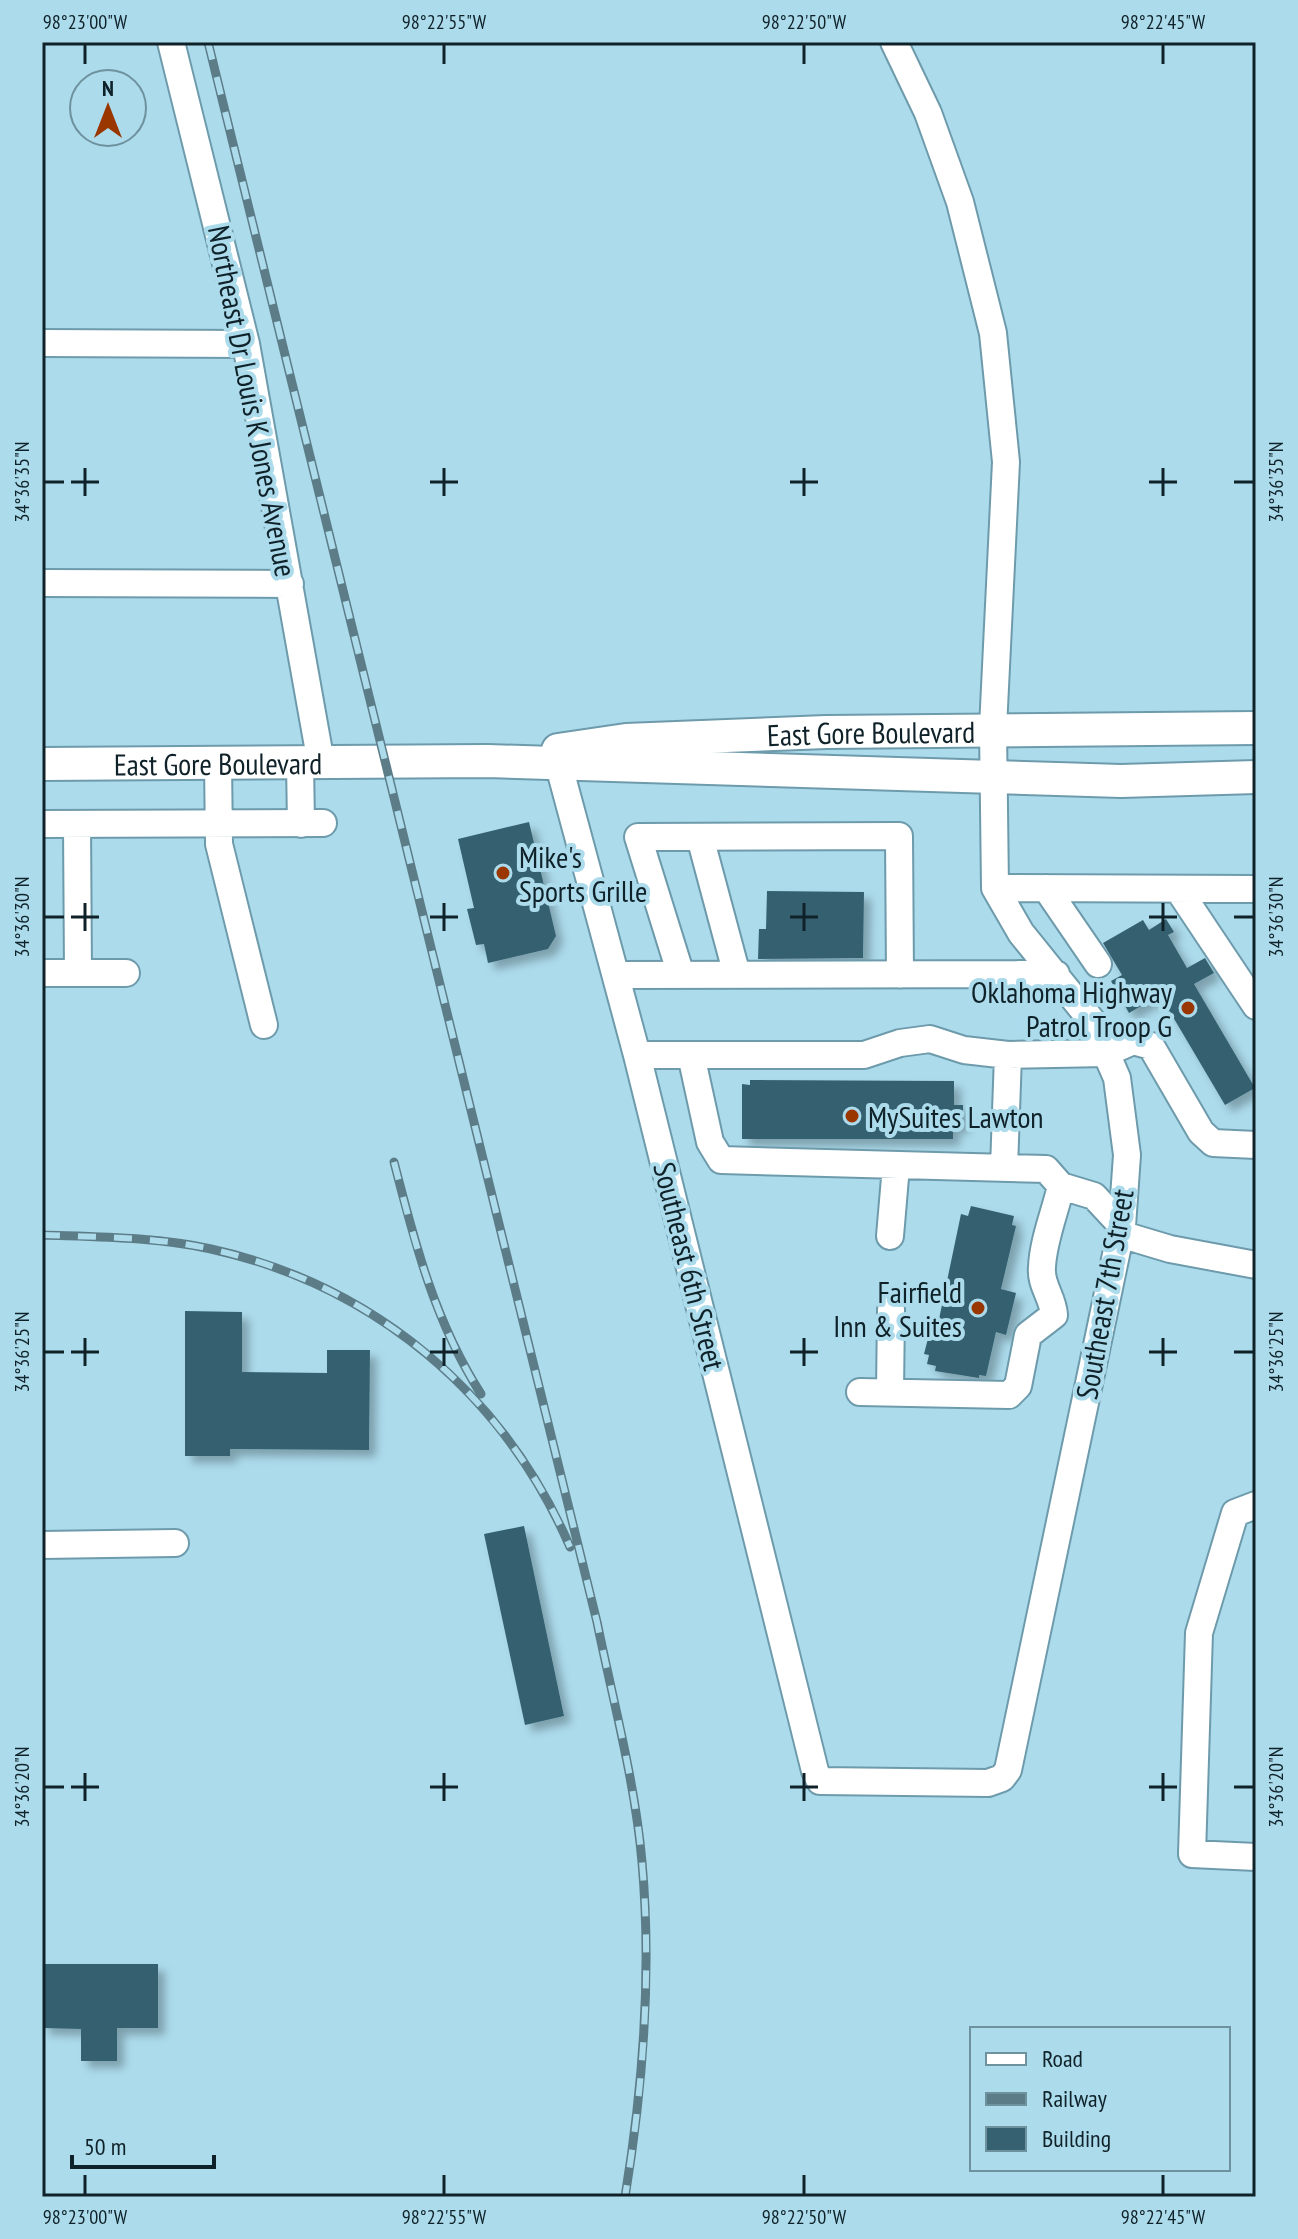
<svg xmlns="http://www.w3.org/2000/svg" width="1298" height="2239" viewBox="0 0 1298 2239" font-family="'PT Sans Narrow',sans-serif">
  <style>
    .building { fill: #356170; filter: url(#shadow) }
    .lines { fill: none; stroke-linecap: round; stroke-linejoin: round }
    .minor-casing { stroke: #6e9bab; stroke-width: 30 }
    .major-casing { stroke: #6e9bab; stroke-width: 36 }
    .minor { stroke: #fff; stroke-width: 26 }
    .major { stroke: #fff; stroke-width: 32 }
    .rail-casing { stroke: #5c7d88; stroke-width: 9 }
    .rail { stroke: #acdbec; stroke-width: 6; stroke-dasharray: 18; stroke-linecap: butt }
    .ticks { fill: none; stroke: #102229; stroke-width: 3 }
    .poi-dot { fill: #9a3600; stroke: #acdbec; stroke-width: 3 }
    .labels { text-anchor: middle; dominant-baseline: central; stroke-width: 8; stroke-linejoin: round; paint-order: stroke }
    .street-label { font-size: 30px; fill: #102229; stroke: #acdbec }
    .poi-label { font-size: 30px; fill: #102229; stroke: #acdbec; text-anchor: start }
    .neatline { fill: none; stroke: #102229; stroke-width: 3 }
    .ticks-label { font-size: 20px; text-anchor: middle; fill: #102229 }
  </style>
  <defs>
    <filter id="shadow"><feDropShadow dx="7" dy="7" stdDeviation="4" flood-color="#0004"/></filter>
  </defs>
  <rect width="100%" height="100%" fill="#acdbec"/>
  <path class="building" d="M 529,822 L 556,936 L 548,949 L 488,963 L 484,944 L 476,945 L 467,909 L 474,908 L 458,839 Z
    M 767,891 L 864,892 L 863,958 L 758,959 L 759,929 L 766,929 Z
    M 1166,919 L 1174,932 L 1168,935 L 1187,968 L 1205,958 L 1214,973 L 1194,984 L 1255,1088 L 1225,1105 L 1160,995 L 1129,1013 L 1111,981 L 1122,975 L 1103,943 L 1143,920 L 1149,930 Z
    M 750,1080 L 954,1081 L 954,1105 L 963,1105 L 963,1126 L 953,1126 L 953,1139 L 742,1139 L 742,1084 L 750,1085 Z
    M 971,1206 L 1014,1216 L 1012,1225 L 1016,1226 L 1001,1289 L 1016,1293 L 1006,1335 L 996,1332 L 986,1376 L 979,1375 L 979,1378 L 935,1371 L 936,1366 L 927,1364 L 929,1355 L 924,1354 L 932,1323 L 938,1324 L 961,1214 L 968,1216 Z
    M 185,1311 L 242,1312 L 242,1372 L 327,1373 L 327,1350 L 370,1350 L 369,1450 L 230,1449 L 230,1456 L 185,1456 Z
    M 524,1526 L 564,1716 L 525,1725 L 484,1534 Z
    M 42,1964 L 158,1964 L 158,2028 L 117,2028 L 117,2061 L 81,2061 L 81,2029 L 42,2028 Z"/>
  <g class="lines">
    <defs>
      <path id="minor" d="M 171,42 L 246,344 L 321,763
        M 42,343 L 246,344
        M 42,583 L 290,584
        M 555,751 L 637,1055 L 815,1771 L 820,1781 L 988,1783 L 1002,1778 L 1008,1770 L 1122,1226 L 1127,1155 L 1117,1078 L 1092,1021 L 1021,933 L 995,888 L 993,728 L 1006,462 L 993,333 L 960,202 L 928,113 L 894,42
        M 218,763 L 219,844 L 264,1025
        M 300,763 L 301,824
        M 42,824 L 323,823
        M 77,824 L 78,973
        M 700,837 L 737,975
        M 995,888 L 1256,889
        M 1046,888 L 1098,964
        M 1178,889 L 1256,1006
        M 42,973 L 126,973
        M 616,975 L 1056,974
        M 681,975 L 638,837 L 899,836 L 900,975
        M 637,1055 L 864,1055 L 900,1043 L 930,1039 L 964,1050 L 1008,1055 L 1106,1053 L 1133,1041 L 1151,1046 L 1201,1132 L 1213,1143 L 1256,1145
        M 691,1055 L 710,1142 L 721,1160 L 1046,1169 L 1061,1186 L 1094,1196 L 1122,1226
        M 1004,1168 L 1008,1055
        M 1120,1234 L 1170,1249 L 1256,1265
        M 890,1236 L 896,1166
        M 860,1392 L 1009,1395 L 1018,1386 L 1028,1335 L 1054,1315 C 1053,1297 1040,1285 1042,1267 C 1043,1241 1055,1212 1061,1186
        M 890,1392 L 891,1310
        M 1256,1505 L 1235,1513 L 1199,1633 L 1192,1854 L 1256,1857
        M 42,1545 L 175,1543"/>
      <g id="major">
        <path id="s1" d="M 558,750 L 626,740 L 826,732 L 1256,728"/>
        <path id="s2" d="M 42,764 L 488,761 L 1121,781 L 1256,777"/>
      </g>
    </defs>
    <use href="#minor" class="minor-casing"/>
    <use href="#major" class="major-casing"/>
    <use href="#minor" class="minor"/>
    <use href="#major" class="major"/>
    <defs>
      <path id="rail" d="M 208,42 L 597,1622 C 613,1701 635,1781 642,1862 C 652,1974 643,2087 625,2197
        M 394,1162 C 415,1244 435,1322 481,1394
        M 42,1235 C 98,1237 156,1237 211,1249 C 374,1285 504,1394 570,1547"/>
    </defs>
    <use href="#rail" class="rail-casing"/>
    <use href="#rail" class="rail"/>
  </g>
  <path class="ticks" d="M 85,44 L 85,64M 444,44 L 444,64M 804,44 L 804,64M 1163,44 L 1163,64M 85,468 L 85,496M 444,468 L 444,496M 804,468 L 804,496M 1163,468 L 1163,496M 44,482 L 64,482M 71,482 L 99,482M 430,482 L 458,482M 790,482 L 818,482M 1149,482 L 1177,482M 1234,482 L 1254,482M 85,903 L 85,931M 444,903 L 444,931M 804,903 L 804,931M 1163,903 L 1163,931M 44,917 L 64,917M 71,917 L 99,917M 430,917 L 458,917M 790,917 L 818,917M 1149,917 L 1177,917M 1234,917 L 1254,917M 85,1338 L 85,1366M 444,1338 L 444,1366M 804,1338 L 804,1366M 1163,1338 L 1163,1366M 44,1352 L 64,1352M 71,1352 L 99,1352M 430,1352 L 458,1352M 790,1352 L 818,1352M 1149,1352 L 1177,1352M 1234,1352 L 1254,1352M 85,1773 L 85,1801M 444,1773 L 444,1801M 804,1773 L 804,1801M 1163,1773 L 1163,1801M 44,1787 L 64,1787M 71,1787 L 99,1787M 430,1787 L 458,1787M 790,1787 L 818,1787M 1149,1787 L 1177,1787M 1234,1787 L 1254,1787M 85,2175 L 85,2195M 444,2175 L 444,2195M 804,2175 L 804,2195M 1163,2175 L 1163,2195"/>
  <g class="poi-dot">
    <circle cx="503" cy="873" r="8"/>
    <circle cx="1188" cy="1008" r="8"/>
    <circle cx="852" cy="1116" r="8"/>
    <circle cx="978" cy="1308" r="8"/>
  </g>
  <g class="labels">
    <g class="street-label">
      <text transform="translate(253 401) rotate(79)">Northeast Dr Louis K Jones Avenue</text>
      <text stroke="none"><textPath href="#s1" startOffset="314">East Gore Boulevard</textPath></text>
      <text stroke="none"><textPath href="#s2" startOffset="176">East Gore Boulevard</textPath></text>
      <text transform="translate(690 1266) rotate(76)">Southeast 6th Street</text>
      <text transform="translate(1104 1294) rotate(-80)">Southeast 7th Street</text>
    </g>
    <g class="poi-label">
      <text x="519" y="856">Mike's<tspan x="519" dy="34">Sports Grille</tspan></text>
      <text x="1172" y="991" text-anchor="end">Oklahoma Highway<tspan x="1172" dy="34">Patrol Troop G</tspan></text>
      <text x="868" y="1116">MySuites Lawton</text>
      <text x="962" y="1291" text-anchor="end">Fairfield<tspan x="962" dy="34">Inn &amp; Suites</tspan></text>
    </g>
  </g>
  <rect width="1298" height="2239" fill="none" stroke="#acdbec" stroke-width="88"/>
  <rect x="970" y="2027" width="260" height="144" fill="#acdbec" stroke="#6e919e" stroke-width="2"/>
  <rect x="986" y="2053" width="40" height="12" fill="#ffffff" stroke="#6e919e" stroke-width="2"/>
  <text x="1042" y="2067" font-size="24" fill="#102229">Road</text>
  <rect x="986" y="2093" width="40" height="12" fill="#5c7d88" stroke="#6e919e" stroke-width="2"/>
  <text x="1042" y="2107" font-size="24" fill="#102229">Railway</text>
  <rect x="986" y="2127" width="40" height="24" fill="#356170" stroke="#6e919e" stroke-width="2"/>
  <text x="1042" y="2147" font-size="24" fill="#102229">Building</text>
  <g transform="translate(108 108)"><circle r="38" fill="#acdbec" stroke="#6e919e" stroke-width="2"/>
  <path d="M0-6L14 30L0 20L-14 30Z" fill="#9a3600"/>
  <text y="-12" font-size="22" font-weight="bold" text-anchor="middle" fill="#102229">N</text>
  </g>
  <path d="M72 2155v12h142v-12" fill="none" stroke="#102229" stroke-width="4"/>
  <text x="84" y="2155" font-size="24" fill="#102229" stroke="#acdbec" stroke-width="6" paint-order="stroke">50 m</text>
  <rect x="44" y="44" width="1210" height="2151" class="neatline"/>
  <g class="ticks-label">
    <text x="85" y="29">98°23'00"W</text>
    <text x="444" y="29">98°22'55"W</text>
    <text x="804" y="29">98°22'50"W</text>
    <text x="1163" y="29">98°22'45"W</text>
    <text transform="translate(22 482) rotate(-90)" y="7">34°36'35"N</text>
    <text transform="translate(1276 482) rotate(-90)" y="7">34°36'35"N</text>
    <text transform="translate(22 917) rotate(-90)" y="7">34°36'30"N</text>
    <text transform="translate(1276 917) rotate(-90)" y="7">34°36'30"N</text>
    <text transform="translate(22 1352) rotate(-90)" y="7">34°36'25"N</text>
    <text transform="translate(1276 1352) rotate(-90)" y="7">34°36'25"N</text>
    <text transform="translate(22 1787) rotate(-90)" y="7">34°36'20"N</text>
    <text transform="translate(1276 1787) rotate(-90)" y="7">34°36'20"N</text>
    <text x="85" y="2224">98°23'00"W</text>
    <text x="444" y="2224">98°22'55"W</text>
    <text x="804" y="2224">98°22'50"W</text>
    <text x="1163" y="2224">98°22'45"W</text>
  </g>
</svg>
